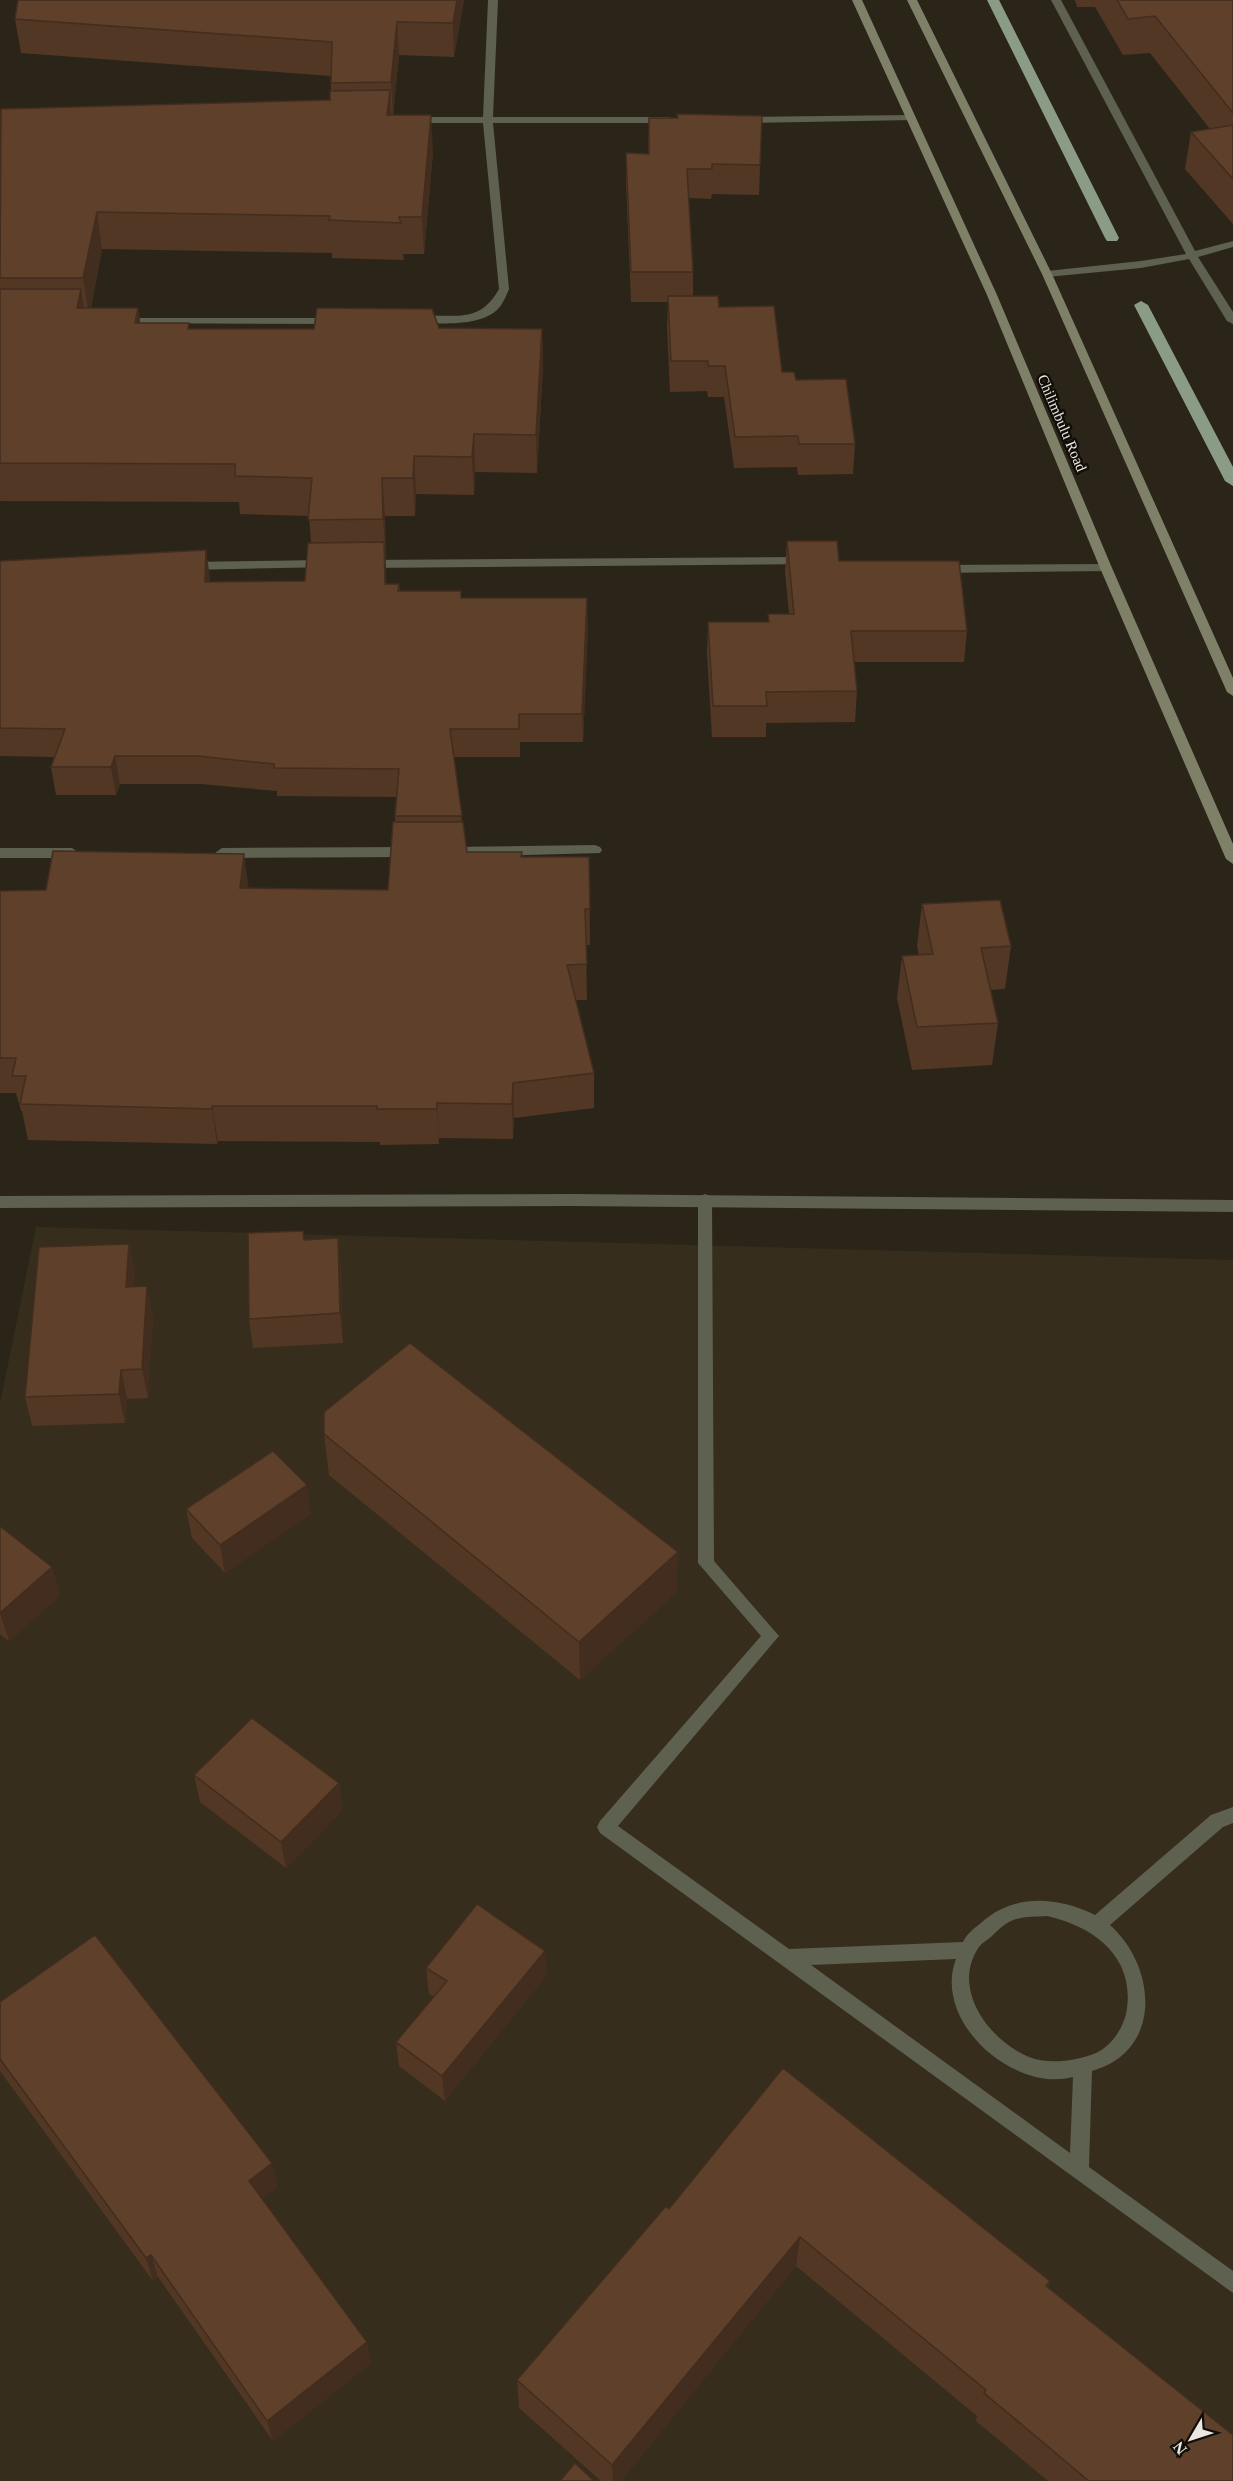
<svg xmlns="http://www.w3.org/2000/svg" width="1233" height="2481" viewBox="0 0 1233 2481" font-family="Georgia,serif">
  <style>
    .built { fill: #362d1c }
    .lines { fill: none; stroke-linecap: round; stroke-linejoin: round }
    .stream { fill: #8a9c86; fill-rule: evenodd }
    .lane { fill: #5e6050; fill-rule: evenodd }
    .street { fill: #5e6050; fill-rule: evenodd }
    .secondary { fill: #7e8168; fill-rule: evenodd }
    .wall { fill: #523725 }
    .shaded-wall { fill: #422d1e }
    .building { fill: #5f402b; stroke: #422d1e; stroke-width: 1.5 }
    .labels { text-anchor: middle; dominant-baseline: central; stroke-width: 5; stroke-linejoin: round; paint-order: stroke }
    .far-street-label { font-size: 15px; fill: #ebe7e0; stroke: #110e09 }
  </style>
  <rect width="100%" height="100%" fill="#2b2519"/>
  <path class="built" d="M 36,1227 L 1233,1260 L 1233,2481 L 0,2481 L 0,1403 Z"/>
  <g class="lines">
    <path class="stream" d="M 987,0 L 999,0 L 1119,238 L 1117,241 L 1107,241 L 1105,238 Z
      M 1141,301 L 1148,305 L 1233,467 L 1233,486 L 1225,481 L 1134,305 Z"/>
    <path class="lane" d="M 705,1194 L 710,1196 L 712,1200 L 714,1561 L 779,1636 L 618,1826 L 789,1949 L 963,1942 C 967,1933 975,1928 982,1922 C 1015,1893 1058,1897 1095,1915 L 1211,1815 L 1233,1807 L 1233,1823 L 1223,1827 L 1110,1925 C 1157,1967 1163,2051 1092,2071 L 1089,2167 L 1233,2271 L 1233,2293 L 600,1833 L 597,1827 L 600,1821 L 761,1636 L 698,1563 L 698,1200 L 700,1196 ZM 1047,1916 C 1096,1927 1137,1959 1126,2014 C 1122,2030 1111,2046 1096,2053 C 1076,2061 1049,2065 1029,2057 C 990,2041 950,1989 979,1947 C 982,1943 989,1939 993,1935 C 998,1930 1004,1924 1011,1921 C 1022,1916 1035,1917 1047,1916 ZM 956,1959 C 932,2021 1013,2093 1073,2077 L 1070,2153 L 811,1965 Z"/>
    <path class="street" d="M 488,0 L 498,0 L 493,117 L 669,117 L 674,120 L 669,123 L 493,123 L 509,289 C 506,296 503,304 497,310 C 478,327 441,323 417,323 L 412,320 L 413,318 C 449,310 477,329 499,289 L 483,123 L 411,123 L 406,120 L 411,117 L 483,117 Z
      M 1051,0 L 1061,0 L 1195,251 L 1233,241 L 1233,247 L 1198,257 L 1233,312 L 1233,324 L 1227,321 L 1189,259 L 1141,268 L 1047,277 L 1042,274 L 1047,271 L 1141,261 L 1186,254 Z
      M 910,115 L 914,116 L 914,120 L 744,123 L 739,120 L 744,117 Z
      M 120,318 L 336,318 L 342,321 L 336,324 L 116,323 L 116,319 Z
      M 806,557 L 810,558 L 810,564 L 365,568 L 359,564 L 365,560 Z
      M 326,560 L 330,561 L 330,567 L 188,570 L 182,566 L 188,562 Z
      M 1106,564 L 1112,568 L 1110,571 L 941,573 L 935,569 L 941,565 Z
      M 595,845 L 600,847 L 602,850 L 600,853 L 447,857 L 440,852 L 447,847 Z
      M 411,847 L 418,852 L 411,857 L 222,858 L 215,853 L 222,848 Z
      M 0,848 L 72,848 L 79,853 L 72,858 L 0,858 Z
      M 572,1194 L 1233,1200 L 1233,1212 L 572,1206 L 0,1208 L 0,1196 Z"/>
    <path class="secondary" d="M 852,0 L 862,0 L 997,295 L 1112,568 L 1233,844 L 1233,864 L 1226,859 L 1100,568 L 987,295 Z
      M 907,0 L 917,0 L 1052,274 L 1233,678 L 1233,696 L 1227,692 L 1042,274 Z"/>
  </g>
  <path class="wall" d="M 464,0 L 454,57 L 399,55 L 393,115 L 433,152 L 424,254 L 403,254 L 404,260 L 332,258 L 332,253 L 102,249 L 91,308 L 138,308 L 140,323 L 190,329 L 314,329 L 439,328 L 542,329 L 543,367 L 537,473 L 475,472 L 474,495 L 416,494 L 415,516 L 385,516 L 386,584 L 399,584 L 400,591 L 461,591 L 461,598 L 588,626 L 583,742 L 520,742 L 520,757 L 454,757 L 462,822 L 467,852 L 522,857 L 589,857 L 590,945 L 586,945 L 587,1000 L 576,1000 L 594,1073 L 594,1108 L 514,1118 L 513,1139 L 439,1138 L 439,1144 L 380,1145 L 380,1142 L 218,1141 L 217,1144 L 28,1140 L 22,1111 L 21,1111 L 16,1093 L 0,1093 L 0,891 L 249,888 L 388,890 L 395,822 L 396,797 L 277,796 L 277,791 L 201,784 L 120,784 L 116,795 L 56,795 L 51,767 L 55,757 L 0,756 L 0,561 L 210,577 L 210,582 L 305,581 L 311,543 L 309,516 L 240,514 L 239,502 L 0,501 L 0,113 L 330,100 L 331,91 L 331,76 L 21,53 L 15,19 Z
    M 1075,0 L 1233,0 L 1233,224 L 1185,169 L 1191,132 L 1210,129 L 1150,53 L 1123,55 L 1095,7 L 1077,7 Z
    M 677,114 L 760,165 L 759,195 L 712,194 L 711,199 L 689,198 L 693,272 L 693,296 L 719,307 L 782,372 L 796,380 L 855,444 L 853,474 L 798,475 L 797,467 L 734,468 L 724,397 L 708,397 L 707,391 L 670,392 L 667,327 L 668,302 L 631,302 L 626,183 L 626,153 L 648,154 L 649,118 L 677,118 Z
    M 787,541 L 839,561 L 967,631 L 964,662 L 854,662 L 857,691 L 855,722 L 766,723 L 766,737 L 712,737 L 707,653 L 708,622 L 768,622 L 768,614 L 789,614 L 785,572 Z
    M 922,904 L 1011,946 L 1005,989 L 990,990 L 998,1023 L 992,1065 L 912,1070 L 897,998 L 902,956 L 919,955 L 917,946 Z
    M 129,1244 L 135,1274 L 134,1287 L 153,1316 L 148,1398 L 127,1399 L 125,1423 L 32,1426 L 25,1397 Z
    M 341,1268 L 343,1343 L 253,1348 L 249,1319 Z
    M 324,1434 L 677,1592 L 580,1680 L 329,1475 Z
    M 186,1509 L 311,1514 L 225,1573 L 192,1538 Z
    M 0,1526 L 52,1567 L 60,1596 L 9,1641 L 0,1634 Z
    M 194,1775 L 339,1783 L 343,1810 L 286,1868 L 200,1802 Z
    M 545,1951 L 546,1976 L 445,2101 L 399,2066 L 396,2042 L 434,1997 L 429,1994 L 426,1968 Z
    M 0,2002 L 278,2187 L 262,2198 L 371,2363 L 273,2441 L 158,2277 L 153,2281 L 0,2071 Z
    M 669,2209 L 1050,2281 L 1048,2288 L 1233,2481 L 1048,2481 L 976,2421 L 977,2416 L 796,2266 L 621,2481 L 601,2481 L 519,2408 L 517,2380 Z"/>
  <path class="shaded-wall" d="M 457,0 L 464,0 L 454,57 L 453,23 Z
    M 397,22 L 399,55 L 393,116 L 391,82 Z
    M 390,90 L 392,127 L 387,115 Z
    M 431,115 L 433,152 L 424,254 L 422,217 Z
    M 97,212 L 102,249 L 89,316 L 83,278 Z
    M 81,289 L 87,326 L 77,308 Z
    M 138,308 L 144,345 L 135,323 Z
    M 542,329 L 543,367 L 537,473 L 536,435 Z
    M 474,434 L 475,472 L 474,495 L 472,457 Z
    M 414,456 L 416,494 L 415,516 L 413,478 Z
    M 382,478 L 385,516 L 386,557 L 383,519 Z
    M 384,542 L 386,570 L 387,612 L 385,584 Z
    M 206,550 L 210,577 L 209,610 L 205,582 Z
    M 587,598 L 588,626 L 583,742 L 582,714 Z
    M 115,756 L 120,784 L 116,795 L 111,767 Z
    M 244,854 L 249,890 L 240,888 Z
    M 513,1083 L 514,1118 L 513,1139 L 512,1104 Z
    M 437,1103 L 439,1138 L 439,1144 L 437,1109 Z
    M 212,1106 L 218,1141 L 217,1144 L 212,1109 Z
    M 338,1238 L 341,1268 L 343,1343 L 340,1313 Z
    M 129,1244 L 135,1274 L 133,1317 L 126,1287 Z
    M 147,1286 L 153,1316 L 148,1398 L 142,1369 Z
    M 121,1370 L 127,1399 L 125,1423 L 119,1394 Z
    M 307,1485 L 311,1514 L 225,1573 L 220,1545 Z
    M 678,1552 L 677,1592 L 580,1680 L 579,1642 Z
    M 52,1567 L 60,1596 L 9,1641 L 0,1613 Z
    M 339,1783 L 343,1810 L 286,1868 L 281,1842 Z
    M 545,1951 L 546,1976 L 445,2101 L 442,2076 Z
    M 272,2163 L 278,2187 L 255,2204 L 249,2181 Z
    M 800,2237 L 796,2266 L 621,2481 L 613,2481 L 612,2465 Z
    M 151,2255 L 158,2277 L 153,2281 L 146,2258 Z
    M 367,2342 L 371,2363 L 273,2441 L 267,2421 Z"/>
  <path class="building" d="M 18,0 L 457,0 L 453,23 L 397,22 L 391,82 L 331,83 L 332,42 L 15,19 Z
    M 1117,0 L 1233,0 L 1233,113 L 1155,16 L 1128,19 Z
    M 390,90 L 387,115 L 431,115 L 422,217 L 399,217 L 401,223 L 329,220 L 330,216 L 97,212 L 83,278 L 0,278 L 1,109 L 330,100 L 330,91 Z
    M 677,114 L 762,116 L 760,165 L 712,164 L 712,169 L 687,169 L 693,272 L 631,272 L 626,153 L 649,154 L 649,118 L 678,118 Z
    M 1233,125 L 1233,179 L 1191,132 Z
    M 0,289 L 81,289 L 77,308 L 138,308 L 135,323 L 189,323 L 188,329 L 314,329 L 317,308 L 432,309 L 439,328 L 542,329 L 536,435 L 474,434 L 472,457 L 414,456 L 413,478 L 382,478 L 383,519 L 308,520 L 312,478 L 235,476 L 235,464 L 0,463 Z
    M 668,296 L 718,296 L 719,307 L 774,306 L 782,372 L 794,372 L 796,380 L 846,379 L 855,444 L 799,444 L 798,436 L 735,437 L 725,366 L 708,366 L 708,361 L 671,361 Z
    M 787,541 L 837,541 L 839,561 L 959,561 L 967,631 L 851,631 L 857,691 L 766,692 L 767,706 L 713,706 L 708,622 L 769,622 L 768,614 L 794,614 Z
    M 384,542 L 385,584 L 399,584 L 398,591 L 461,591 L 461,598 L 587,598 L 582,714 L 519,714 L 519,729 L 450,729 L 462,816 L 395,816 L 399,769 L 274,768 L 274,764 L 197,756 L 115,756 L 111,767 L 51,767 L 65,729 L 0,728 L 0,561 L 206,550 L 205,582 L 305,581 L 308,543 Z
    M 393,822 L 463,822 L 467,852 L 522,852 L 521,857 L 589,857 L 590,909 L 585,909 L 587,964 L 567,965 L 594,1073 L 513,1083 L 512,1104 L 437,1103 L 437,1109 L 377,1109 L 377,1106 L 212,1106 L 212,1109 L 20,1104 L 26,1076 L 12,1076 L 16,1058 L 0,1058 L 0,891 L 46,890 L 53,851 L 244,854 L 240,888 L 388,890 Z
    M 1000,900 L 1011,946 L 981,948 L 998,1023 L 917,1027 L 902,956 L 933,954 L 922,904 Z
    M 303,1231 L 304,1240 L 338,1238 L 340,1313 L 249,1319 L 248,1233 Z
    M 129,1244 L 126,1287 L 147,1286 L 142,1369 L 121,1370 L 119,1394 L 25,1397 L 39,1247 Z
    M 410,1343 L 678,1552 L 579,1642 L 324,1434 L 324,1412 Z
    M 273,1451 L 307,1485 L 220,1545 L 186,1509 Z
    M 0,1526 L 52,1567 L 0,1613 Z
    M 252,1718 L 339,1783 L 281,1842 L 194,1775 Z
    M 477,1904 L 545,1951 L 442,2076 L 396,2042 L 447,1981 L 426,1968 Z
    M 95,1935 L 272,2163 L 249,2181 L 367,2342 L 267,2421 L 151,2255 L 146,2258 L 0,2059 L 0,2002 Z
    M 783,2068 L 1050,2281 L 1046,2286 L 1233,2435 L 1233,2481 L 1089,2481 L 984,2393 L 986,2390 L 800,2237 L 612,2465 L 517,2380 L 666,2206 L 669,2209 Z
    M 575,2463 L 594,2481 L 560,2481 Z"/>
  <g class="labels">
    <g class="far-street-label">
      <text transform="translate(1062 423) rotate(67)">Chilimbulu Road</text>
    </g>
  </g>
  <g transform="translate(1191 2439) rotate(231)" stroke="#110e09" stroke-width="4.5" paint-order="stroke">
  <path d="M0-4.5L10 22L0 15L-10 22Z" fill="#ebe7e0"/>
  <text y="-9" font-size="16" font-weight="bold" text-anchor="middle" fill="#ebe7e0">N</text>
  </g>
</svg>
